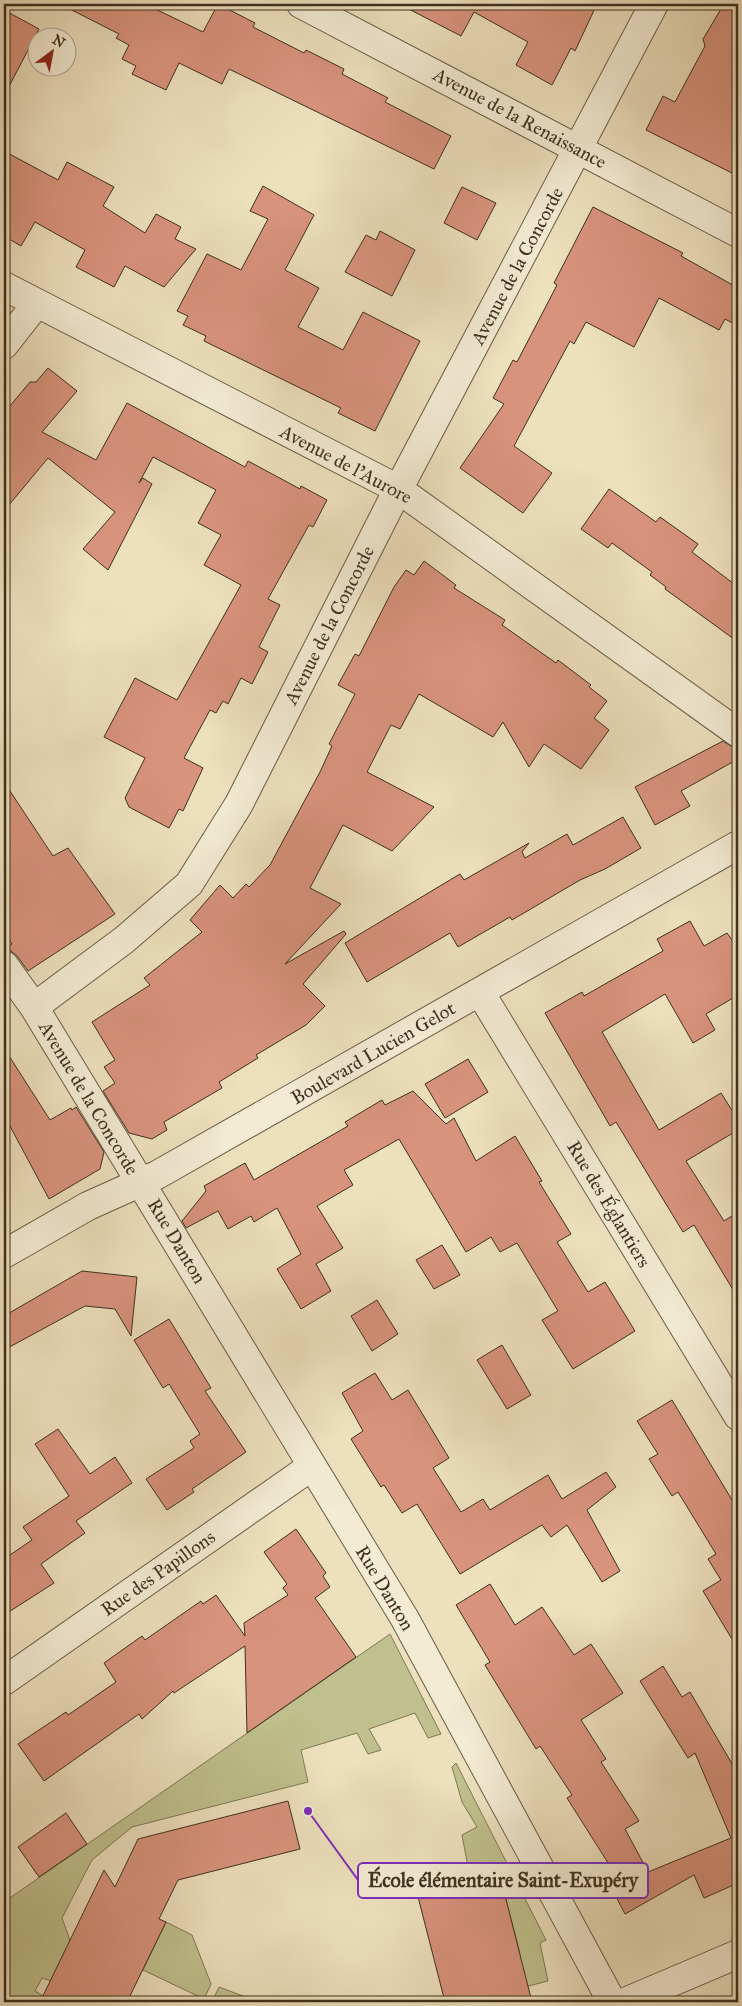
<svg xmlns="http://www.w3.org/2000/svg" width="742" height="2006" viewBox="0 0 742 2006" font-family="'IM FELL Great Primer',serif">
  <style>
    .green { fill: #bfc08d; stroke: #7e7856 }
    .building { fill: #d8937d; stroke: #3e301f }
    .lines { fill: none; stroke-linecap: round; stroke-linejoin: round }
    .minor-casing { stroke: #6a5c46; stroke-width: 30 }
    .minor { stroke: #f3ebd4; stroke-width: 28 }
    .labels { text-anchor: middle; dominant-baseline: central; stroke-width: 4; stroke-linejoin: round; paint-order: stroke }
    .street-label { font-size: 19px; fill: #3e301f; stroke: #f3ebd4 }
    .leader { fill: none; stroke: #7b2cbf; stroke-width: 2 }
    .callout-dot { fill: #7b2cbf; stroke: #f3ebd4; stroke-width: 2 }
    .callout { fill: #f3ebd4; stroke: #7b2cbf; stroke-width: 2 }
    .callout-label { font-size: 20px; text-anchor: middle; font-weight: bold; fill: #3e301f }
  </style>
  <rect width="100%" height="100%" fill="#ede0bd"/>
  <filter id="stains"><feTurbulence type="fractalNoise" baseFrequency=".004" numOctaves="4"/><feColorMatrix values="0 0 0 0 .2 0 0 0 0 .09 0 0 0 0 .02 0 0 0 .5 -.17"/></filter>
  <radialGradient id="worn" r=".72"><stop offset=".6" stop-color="#630" stop-opacity="0"/><stop offset="1" stop-color="#630" stop-opacity=".3"/></radialGradient>
  <path class="green" d="M 390,1634 L 441,1734 L 428,1738 L 415,1713 L 369,1729 L 381,1750 L 368,1754 L 357,1733 L 301,1750 L 308,1782 L 132,1827 L 92,1860 L 62,1918 L 73,1949 L 51,1981 L 42,1978 L 35,1991 L 54,2002 L 4,2002 L 4,1902 Z
    M 456,1763 L 546,1940 L 540,1943 L 548,1981 L 493,1995 L 520,1953 L 497,1865 L 469,1872 L 462,1835 L 477,1827 L 462,1802 L 452,1767 Z
    M 166,1922 L 192,1935 L 211,1984 L 204,1999 L 143,1970 Z
    M 219,1987 L 259,2002 L 212,2002 Z"/>
  <path class="building" d="M 60,4 L 145,4 L 203,32 L 218,4 L 255,23 L 253,27 L 304,53 L 306,50 L 344,69 L 342,74 L 388,98 L 385,102 L 451,136 L 434,169 L 229,69 L 222,84 L 179,63 L 166,90 L 132,74 L 136,66 L 122,59 L 129,45 L 116,38 L 119,34 Z
    M 399,4 L 597,4 L 575,51 L 571,48 L 552,85 L 516,65 L 528,42 L 474,12 L 461,36 Z
    M 724,4 L 738,4 L 738,176 L 646,130 L 663,96 L 675,102 L 705,46 L 703,39 Z
    M 4,10 L 39,29 L 4,96 Z
    M 4,151 L 58,180 L 67,162 L 114,187 L 103,206 L 145,233 L 156,214 L 181,227 L 175,239 L 196,249 L 164,287 L 125,266 L 114,287 L 76,267 L 85,250 L 35,222 L 21,246 L 4,236 Z
    M 263,186 L 314,215 L 285,270 L 319,288 L 298,327 L 343,350 L 363,312 L 420,341 L 375,431 L 338,413 L 341,408 L 204,341 L 206,336 L 183,325 L 188,316 L 177,311 L 207,254 L 241,270 L 268,219 L 250,211 Z
    M 462,187 L 496,203 L 477,240 L 444,223 Z
    M 593,207 L 683,253 L 681,256 L 738,288 L 738,326 L 725,319 L 719,330 L 659,298 L 634,347 L 586,322 L 574,344 L 570,341 L 514,446 L 552,473 L 523,513 L 460,468 L 504,404 L 493,398 L 513,360 L 517,362 L 557,285 L 554,283 Z
    M 380,231 L 415,250 L 392,296 L 345,272 L 366,235 L 376,240 Z
    M 48,368 L 77,391 L 42,432 L 96,460 L 127,403 L 245,467 L 248,461 L 300,489 L 301,486 L 327,500 L 313,527 L 309,525 L 268,599 L 280,605 L 259,647 L 268,652 L 252,684 L 241,678 L 228,704 L 223,701 L 216,713 L 210,710 L 184,758 L 203,768 L 183,811 L 179,809 L 169,828 L 129,807 L 125,798 L 145,758 L 104,737 L 135,678 L 177,700 L 241,585 L 204,565 L 221,535 L 198,523 L 216,490 L 153,457 L 139,483 L 143,478 L 152,484 L 108,570 L 83,549 L 115,512 L 48,458 L 4,511 L 4,413 L 30,382 L 36,382 Z
    M 609,489 L 656,522 L 660,517 L 698,544 L 692,552 L 738,587 L 738,642 L 665,589 L 666,587 L 650,575 L 652,572 L 612,543 L 608,548 L 581,529 Z
    M 424,561 L 456,585 L 454,588 L 505,620 L 502,625 L 556,663 L 558,660 L 591,685 L 589,687 L 607,701 L 594,718 L 609,730 L 581,769 L 544,744 L 529,767 L 503,722 L 493,737 L 419,694 L 400,729 L 391,725 L 367,772 L 434,807 L 392,851 L 343,825 L 310,888 L 341,904 L 285,964 L 344,931 L 346,934 L 303,984 L 325,1006 L 306,1025 L 256,1055 L 258,1058 L 219,1082 L 222,1088 L 164,1122 L 167,1130 L 152,1139 L 129,1133 L 103,1091 L 115,1083 L 104,1067 L 115,1060 L 92,1022 L 150,985 L 144,978 L 202,932 L 190,920 L 220,885 L 233,898 L 246,884 L 249,887 L 270,865 L 320,772 L 332,746 L 329,744 L 355,694 L 338,685 L 355,654 L 359,656 L 394,587 L 406,570 L 414,575 Z
    M 723,741 L 734,748 L 738,759 L 681,791 L 690,806 L 655,825 L 635,787 Z
    M 4,782 L 53,856 L 68,848 L 115,914 L 28,971 L 17,956 L 6,947 L 12,944 L 4,933 Z
    M 623,817 L 641,848 L 605,869 L 580,880 L 512,920 L 510,917 L 458,947 L 450,933 L 367,982 L 345,943 L 460,874 L 464,880 L 529,843 L 522,852 L 525,858 L 567,834 L 573,845 Z
    M 690,921 L 704,946 L 727,933 L 738,948 L 738,995 L 706,1014 L 715,1030 L 693,1043 L 665,994 L 602,1032 L 659,1130 L 721,1093 L 738,1120 L 738,1130 L 686,1161 L 724,1221 L 738,1212 L 738,1298 L 694,1225 L 683,1232 L 616,1122 L 610,1126 L 545,1013 L 582,992 L 584,996 L 663,951 L 657,939 Z
    M 4,1048 L 50,1120 L 71,1108 L 72,1110 L 76,1107 L 104,1152 L 100,1169 L 49,1199 L 4,1115 Z
    M 468,1059 L 488,1092 L 445,1118 L 425,1084 Z
    M 413,1091 L 446,1124 L 454,1118 L 476,1161 L 515,1136 L 542,1181 L 539,1182 L 571,1234 L 557,1242 L 588,1292 L 605,1282 L 635,1331 L 573,1369 L 542,1320 L 558,1311 L 517,1243 L 500,1252 L 491,1237 L 466,1252 L 399,1139 L 344,1170 L 353,1185 L 317,1206 L 343,1248 L 316,1264 L 331,1291 L 301,1309 L 277,1269 L 301,1254 L 277,1208 L 254,1222 L 251,1216 L 228,1229 L 218,1211 L 186,1228 L 182,1221 L 206,1191 L 204,1186 L 245,1163 L 254,1180 L 348,1126 L 345,1122 L 382,1100 L 385,1105 Z
    M 442,1245 L 460,1275 L 434,1289 L 416,1260 Z
    M 82,1271 L 137,1277 L 131,1336 L 115,1309 L 85,1306 L 4,1350 L 4,1316 Z
    M 377,1300 L 398,1334 L 372,1351 L 351,1316 Z
    M 169,1319 L 211,1388 L 205,1391 L 246,1452 L 192,1489 L 194,1492 L 167,1510 L 146,1479 L 194,1448 L 190,1441 L 200,1434 L 169,1384 L 163,1388 L 134,1340 Z
    M 502,1345 L 531,1395 L 507,1409 L 477,1360 Z
    M 375,1373 L 392,1400 L 408,1390 L 449,1458 L 433,1468 L 461,1512 L 483,1499 L 490,1510 L 548,1475 L 562,1499 L 606,1472 L 616,1487 L 587,1510 L 620,1571 L 602,1582 L 567,1525 L 551,1537 L 542,1525 L 460,1574 L 417,1504 L 402,1513 L 384,1485 L 381,1487 L 351,1439 L 363,1431 L 342,1393 Z
    M 672,1400 L 738,1510 L 738,1649 L 703,1591 L 721,1580 L 708,1559 L 716,1554 L 678,1492 L 672,1496 L 649,1459 L 658,1454 L 637,1421 Z
    M 58,1429 L 90,1474 L 115,1457 L 132,1483 L 76,1521 L 85,1533 L 41,1564 L 54,1583 L 4,1615 L 4,1559 L 32,1540 L 23,1527 L 69,1496 L 35,1444 Z
    M 296,1529 L 326,1573 L 323,1576 L 330,1587 L 315,1598 L 356,1657 L 247,1733 L 245,1646 L 174,1693 L 173,1691 L 142,1719 L 139,1714 L 44,1781 L 18,1744 L 66,1712 L 68,1715 L 116,1682 L 104,1663 L 142,1636 L 145,1640 L 201,1601 L 203,1604 L 216,1595 L 245,1636 L 244,1623 L 288,1595 L 283,1588 L 287,1584 L 264,1552 Z
    M 490,1584 L 515,1625 L 542,1607 L 574,1655 L 591,1644 L 623,1693 L 581,1720 L 606,1759 L 601,1762 L 639,1821 L 625,1829 L 648,1872 L 731,1838 L 695,1753 L 688,1758 L 640,1681 L 663,1666 L 682,1697 L 690,1692 L 738,1774 L 738,1883 L 704,1898 L 694,1875 L 625,1914 L 602,1870 L 610,1866 L 567,1798 L 572,1795 L 540,1746 L 536,1749 L 485,1665 L 490,1662 L 456,1605 Z
    M 288,1801 L 300,1849 L 178,1880 L 159,1919 L 166,1922 L 127,2002 L 40,2002 L 104,1870 L 115,1887 L 138,1839 Z
    M 66,1813 L 87,1844 L 39,1877 L 18,1847 Z
    M 497,1864 L 532,2002 L 445,2002 L 415,1885 Z"/>
  <g class="lines">
    <defs>
      <path id="minor" d="M 301,4 L 738,233
        M 4,286 L 398,489 L 738,733
        M 4,345 L 37,303
        M 4,965 L 34,1007 L 405,1619 L 612,2002
        M 480,992 L 738,1416
        M 34,1007 L 124,940 L 189,884 L 239,804 L 390,505 L 654,4
        M 4,1254 L 88,1206 L 157,1175 L 738,845
        M 4,1681 L 312,1466
        M 625,2002 L 738,1954"/>
    </defs>
    <use href="#minor" class="minor-casing"/>
    <use href="#minor" class="minor"/>
  </g>
  <g class="labels">
    <g class="street-label">
      <text transform="translate(520 118) rotate(28)">Avenue de la Renaissance</text>
      <text transform="translate(517 266) rotate(-62)">Avenue de la Concorde</text>
      <text transform="translate(346 464) rotate(28)">Avenue de l'Aurore</text>
      <text transform="translate(329 625) rotate(-63)">Avenue de la Concorde</text>
      <text transform="translate(373 1053) rotate(-30)">Boulevard Lucien Gelot</text>
      <text transform="translate(89 1098) rotate(59)">Avenue de la Concorde</text>
      <text transform="translate(609 1204) rotate(59)">Rue des Églantiers</text>
      <text transform="translate(177 1241) rotate(59)">Rue Danton</text>
      <text transform="translate(158 1573) rotate(-35)">Rue des Papillons</text>
      <text transform="translate(385 1588) rotate(59)">Rue Danton</text>
    </g>
  </g>
  <path class="leader" d="M308 1811L358 1880"/>
  <circle class="callout-dot" cx="308" cy="1811" r="5"/>
  <rect class="callout" x="358" y="1863" width="290" height="35" rx="5"/>
  <g class="callout-label">
    <text x="503" y="1887">École élémentaire Saint-Exupéry</text>
  </g>
  <rect width="742" height="2006" fill="none" stroke="#ede0bd" stroke-width="20"/>
  <rect x="5" y="5" width="732" height="1996" fill="none" stroke="#3e301f" stroke-width="2.5"/>
  <rect x="10" y="10" width="722" height="1986" fill="none" stroke="#3e301f"/>
  <g transform="translate(52 52) rotate(32)"><circle r="24" fill="#f3ebd4" stroke="#aba08c"/>
  <path d="M0-4L9 19L0 12L-9 19Z" fill="#8f2418"/>
  <text y="-8" font-size="14" font-weight="bold" text-anchor="middle" fill="#3e301f">N</text>
  </g>
  <rect width="100%" height="100%" filter="url(#stains)"/>
  <rect width="100%" height="100%" fill="url(#worn)"/>
</svg>
